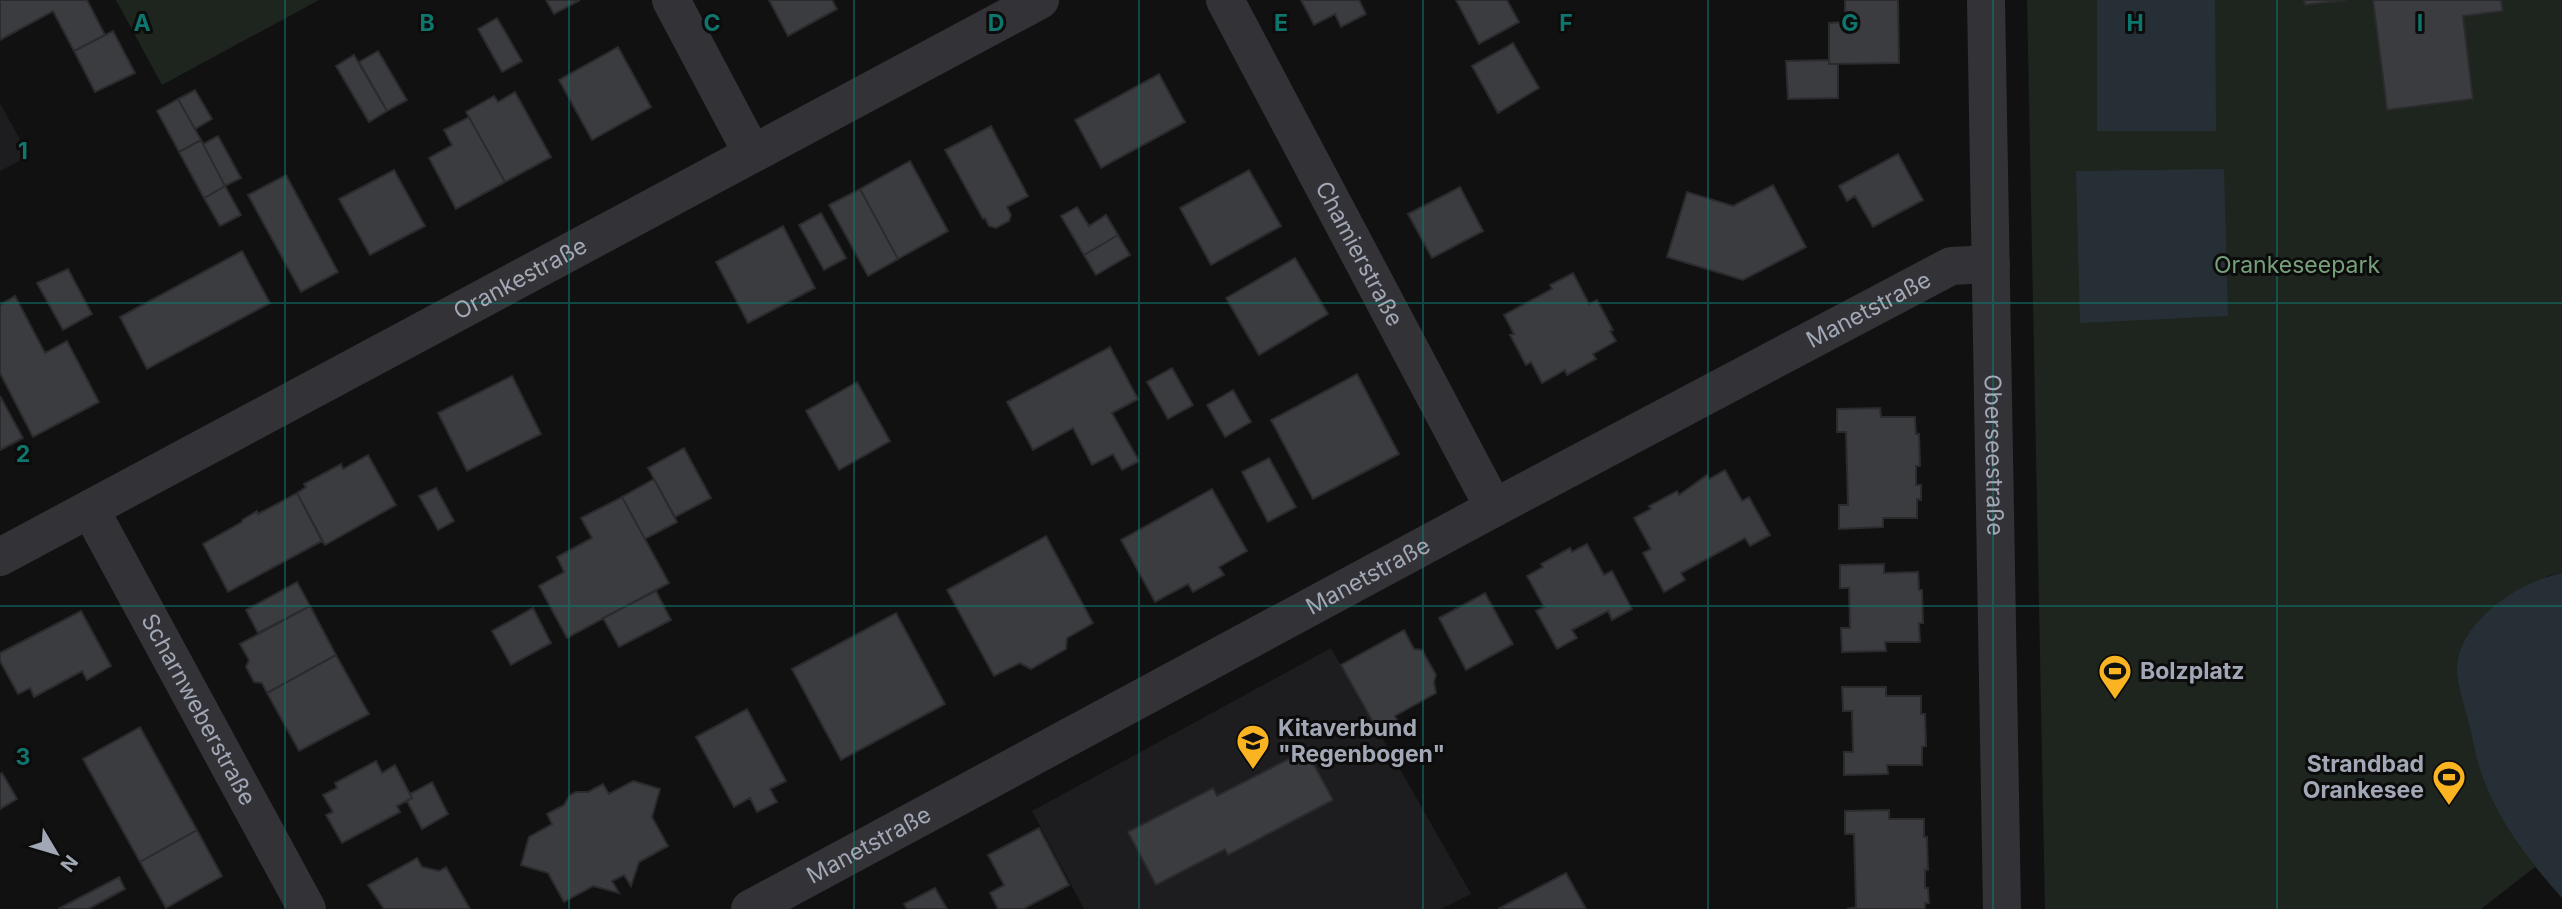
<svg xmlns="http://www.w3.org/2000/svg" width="2562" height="909" viewBox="0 0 2562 909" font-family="Inter,sans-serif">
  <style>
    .built { fill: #1d1d1f }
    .green { fill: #1d251e }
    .water { fill: #272f36 }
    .building { fill: #3a3c40; stroke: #2b2b2e; stroke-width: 2 }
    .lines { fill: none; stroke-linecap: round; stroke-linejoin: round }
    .minor { stroke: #323237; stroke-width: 38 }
    .grid { fill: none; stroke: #0f766e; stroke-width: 2; stroke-opacity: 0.55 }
    .labels { text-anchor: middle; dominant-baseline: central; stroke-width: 6; stroke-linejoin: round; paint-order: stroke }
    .street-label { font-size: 23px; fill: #a1a7b4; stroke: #0c0c0d }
    .park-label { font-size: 23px; fill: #77a07a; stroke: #0c0c0d }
    .poi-label { font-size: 23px; font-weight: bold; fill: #a1a7b4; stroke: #0c0c0d; text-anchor: start }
    .grid-label { font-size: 23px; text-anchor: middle; font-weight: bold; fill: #0f766e; stroke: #0c0c0d; stroke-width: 6; stroke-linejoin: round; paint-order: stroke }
  </style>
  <rect width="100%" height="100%" fill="#111112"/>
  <path class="built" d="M 0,103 L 29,156 L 0,171 Z
    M 1331,648 L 1471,894 L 1441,909 L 1084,909 L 1032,811 Z"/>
  <path class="green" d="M 116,0 L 319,0 L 162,85 Z
    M 2027,0 L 2562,0 L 2562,573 L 2548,576 L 2457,667 L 2469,722 L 2562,898 L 2535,867 L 2481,909 L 2045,909 Z"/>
  <path class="water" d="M 2097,0 L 2215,0 L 2216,131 L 2097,131 Z
    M 2224,169 L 2228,316 L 2080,323 L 2076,171 Z
    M 2562,573 L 2562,898 C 2529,860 2497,820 2481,772 C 2475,755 2473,737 2468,720 C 2464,704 2457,684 2457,668 C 2459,620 2521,581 2562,573 Z"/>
  <path class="building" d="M 0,0 L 87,0 L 105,35 L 74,51 L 53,11 L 0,40 Z
    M 546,0 L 580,0 L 554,14 Z
    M 769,0 L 832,0 L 837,9 L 788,36 Z
    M 1301,0 L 1359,0 L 1366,14 L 1341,27 L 1335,14 L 1314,25 Z
    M 1456,0 L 1507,0 L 1519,22 L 1479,44 Z
    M 1845,0 L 1898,0 L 1899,63 L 1829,64 L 1829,23 L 1845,22 Z
    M 2304,0 L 2346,0 L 2305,5 Z
    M 2373,0 L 2501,0 L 2503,11 L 2463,16 L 2473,99 L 2387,110 Z
    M 497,18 L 522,61 L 502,72 L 478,29 Z
    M 113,31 L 135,73 L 95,92 L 74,51 Z
    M 1513,43 L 1539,88 L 1498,113 L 1472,66 Z
    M 618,47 L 651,107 L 592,140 L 559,80 Z
    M 378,51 L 407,100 L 387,111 L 359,62 Z
    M 354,55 L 387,111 L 369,122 L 336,66 Z
    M 1829,60 L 1829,64 L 1838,64 L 1838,98 L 1788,99 L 1786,61 Z
    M 1159,74 L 1185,122 L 1101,168 L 1075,120 Z
    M 195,90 L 212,119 L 195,129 L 178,99 Z
    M 515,92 L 551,157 L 505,182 L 466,112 L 494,96 L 498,102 Z
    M 178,99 L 201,140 L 179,152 L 157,111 Z
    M 469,117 L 505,182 L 456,209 L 429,158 L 452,145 L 444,130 Z
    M 991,126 L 1028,196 L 1007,207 L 1011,215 L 1009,221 L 996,228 L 989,226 L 985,218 L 983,219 L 945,150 Z
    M 218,136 L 241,178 L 225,186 L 203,144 Z
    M 201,140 L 225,186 L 204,198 L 179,152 Z
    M 1898,154 L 1923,200 L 1873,227 L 1855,196 L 1847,201 L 1839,186 Z
    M 910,161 L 948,231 L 898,259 L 860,189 Z
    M 394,170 L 425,226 L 370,255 L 339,199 Z
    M 1249,170 L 1281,226 L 1211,265 L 1180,208 Z
    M 286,175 L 338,272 L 301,292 L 248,195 Z
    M 1773,185 L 1806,247 L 1743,280 L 1667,257 L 1687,192 L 1733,206 Z
    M 225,186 L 241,215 L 220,226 L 204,198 Z
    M 1460,187 L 1483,231 L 1432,258 L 1408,214 Z
    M 860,189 L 898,259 L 868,276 L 829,205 Z
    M 1077,207 L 1089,226 L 1106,215 L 1118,235 L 1084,255 L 1061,216 Z
    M 821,213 L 846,258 L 824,270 L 799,225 Z
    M 783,226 L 815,288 L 748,323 L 716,262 Z
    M 1118,235 L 1130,255 L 1096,275 L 1084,255 Z
    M 242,251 L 270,303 L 147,369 L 120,317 Z
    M 1295,258 L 1328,314 L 1259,355 L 1226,298 Z
    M 68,269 L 92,314 L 63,330 L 37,283 Z
    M 1573,273 L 1589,304 L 1597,300 L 1613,330 L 1610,331 L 1616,341 L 1593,354 L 1596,359 L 1567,375 L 1565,370 L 1542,383 L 1531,362 L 1526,365 L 1510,335 L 1514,334 L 1504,315 L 1552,289 L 1550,285 Z
    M 15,296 L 45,353 L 67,341 L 99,402 L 33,437 L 0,373 L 0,305 Z
    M 1110,347 L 1138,399 L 1112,413 L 1139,461 L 1122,470 L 1113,454 L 1092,465 L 1073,428 L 1033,450 L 1007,402 Z
    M 1172,368 L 1193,405 L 1168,419 L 1147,382 Z
    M 1357,374 L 1399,454 L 1313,499 L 1271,420 Z
    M 512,376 L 541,434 L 467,471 L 438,413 Z
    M 857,382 L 890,441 L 839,470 L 806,411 Z
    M 1233,390 L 1251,422 L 1225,437 L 1207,405 Z
    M 0,396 L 23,438 L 0,450 Z
    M 1880,408 L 1881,417 L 1915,417 L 1916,434 L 1919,434 L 1920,466 L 1916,466 L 1916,485 L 1921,485 L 1921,500 L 1917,499 L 1917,518 L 1883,518 L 1883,527 L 1839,529 L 1839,505 L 1848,505 L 1846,432 L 1837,432 L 1837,409 Z
    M 684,448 L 711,498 L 675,517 L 648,468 Z
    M 368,455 L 396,505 L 325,545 L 297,493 L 306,487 L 304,484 L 341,464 L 343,469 Z
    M 1269,458 L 1296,507 L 1268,522 L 1242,472 Z
    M 1725,470 L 1742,501 L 1749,497 L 1770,535 L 1750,546 L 1745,538 L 1681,573 L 1685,580 L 1664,592 L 1643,553 L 1651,549 L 1634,518 L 1651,509 L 1649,506 L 1677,491 L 1679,495 L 1707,475 L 1709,479 Z
    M 654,479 L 677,522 L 645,539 L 622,497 Z
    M 436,488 L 454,521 L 438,530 L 419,496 Z
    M 1212,489 L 1247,551 L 1219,567 L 1224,575 L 1193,592 L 1188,584 L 1155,602 L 1121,540 Z
    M 297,493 L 322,541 L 228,592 L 203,544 L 242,522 L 242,520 L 257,511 L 258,514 Z
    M 622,497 L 669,583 L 567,638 L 539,586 L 564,572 L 557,557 L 592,538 L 581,518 Z
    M 1046,536 L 1093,623 L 1067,638 L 1066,649 L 1031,669 L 1020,663 L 994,676 L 947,590 Z
    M 1587,544 L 1604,575 L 1612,571 L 1632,609 L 1612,620 L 1608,611 L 1572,630 L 1577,638 L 1557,649 L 1536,611 L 1544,607 L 1527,576 L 1543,567 L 1541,564 L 1570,548 L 1572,552 Z
    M 1884,564 L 1884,573 L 1918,572 L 1919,590 L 1922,590 L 1923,623 L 1919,623 L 1920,642 L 1885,642 L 1886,651 L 1842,652 L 1841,628 L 1850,628 L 1849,588 L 1840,588 L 1840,565 Z
    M 297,582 L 310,606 L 258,633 L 246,610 Z
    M 656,591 L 671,620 L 619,647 L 603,618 Z
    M 1485,593 L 1513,644 L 1466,670 L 1439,618 Z
    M 310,606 L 336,655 L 267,693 L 262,683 L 254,682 L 246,667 L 249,660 L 240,644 Z
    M 533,608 L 551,643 L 511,665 L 492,631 Z
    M 81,611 L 111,666 L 87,680 L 82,671 L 34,697 L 30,688 L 18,694 L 0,661 L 0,653 Z
    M 896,613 L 945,704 L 841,760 L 792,669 Z
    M 1404,630 L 1414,649 L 1422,650 L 1436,675 L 1434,682 L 1436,693 L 1395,716 L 1397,720 L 1378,731 L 1341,665 Z
    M 336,655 L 369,714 L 299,751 L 267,693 Z
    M 1842,687 L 1886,687 L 1886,696 L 1921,696 L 1921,714 L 1925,714 L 1926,746 L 1922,747 L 1922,765 L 1887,765 L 1888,774 L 1844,775 L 1844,752 L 1853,752 L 1852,711 L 1843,711 Z
    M 747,709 L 786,781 L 770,789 L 777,802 L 757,812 L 750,798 L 734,807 L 696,737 Z
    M 140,727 L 197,830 L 140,862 L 83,759 Z
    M 1306,750 L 1333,800 L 1228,855 L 1225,849 L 1156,885 L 1128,832 L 1213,788 L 1217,796 Z
    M 376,761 L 382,773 L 395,765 L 412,798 L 397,806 L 400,812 L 342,843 L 326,815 L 333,812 L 323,795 L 337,788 L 335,783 Z
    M 2,773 L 17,799 L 0,809 L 0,774 Z
    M 633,781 L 660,789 L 652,817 L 668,846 L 639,862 L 631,886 L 624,875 L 612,881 L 619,893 L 593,886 L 564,902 L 548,873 L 521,865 L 529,837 L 552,824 L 547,814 L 564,805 L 570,795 L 576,792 L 588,792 L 603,784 L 609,794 Z
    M 432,782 L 448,814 L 422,829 L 407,801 L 412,798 L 410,794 Z
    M 1889,810 L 1889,819 L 1924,819 L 1924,837 L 1927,837 L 1928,870 L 1925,870 L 1925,888 L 1928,888 L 1929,903 L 1925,903 L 1925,909 L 1847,909 L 1856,907 L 1854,834 L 1845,834 L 1845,811 Z
    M 1039,828 L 1069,885 L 1023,909 L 998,909 L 990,893 L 1004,885 L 988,855 Z
    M 197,830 L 222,876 L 166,908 L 140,862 Z
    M 417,858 L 422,867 L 439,871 L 446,867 L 470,909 L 384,909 L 368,885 Z
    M 1566,873 L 1586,909 L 1498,909 Z
    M 119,877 L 125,889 L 88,909 L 58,909 Z
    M 935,888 L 947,909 L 907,909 L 904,904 Z"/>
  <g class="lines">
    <g class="minor">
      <path d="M 671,0 L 752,153"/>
      <path id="s1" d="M 1225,0 L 1494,508"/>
      <path id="s2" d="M 1986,0 L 2002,909"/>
      <path id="s3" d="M 90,509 L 307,909"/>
      <path id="s4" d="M 0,557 L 1040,0"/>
      <path id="s5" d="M 750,909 L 1494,508 L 1951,266 L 1991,264"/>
    </g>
  </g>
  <path class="grid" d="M 285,0 L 285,909M 569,0 L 569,909M 854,0 L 854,909M 1139,0 L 1139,909M 1423,0 L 1423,909M 1708,0 L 1708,909M 1993,0 L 1993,909M 2277,0 L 2277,909M 0,303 L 2562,303M 0,606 L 2562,606"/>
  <defs>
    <symbol id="stadium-pin" viewBox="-11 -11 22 30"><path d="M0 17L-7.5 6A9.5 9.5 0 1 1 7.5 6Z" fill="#fab321" stroke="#0c0c0d"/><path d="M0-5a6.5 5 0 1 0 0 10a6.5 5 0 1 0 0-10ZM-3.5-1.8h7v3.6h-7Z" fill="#111"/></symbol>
    <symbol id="school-pin" viewBox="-11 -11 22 30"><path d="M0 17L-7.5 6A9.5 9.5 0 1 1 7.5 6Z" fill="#fab321" stroke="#0c0c0d"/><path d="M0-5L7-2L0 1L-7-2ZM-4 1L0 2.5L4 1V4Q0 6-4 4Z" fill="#111"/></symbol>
  </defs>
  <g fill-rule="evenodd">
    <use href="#stadium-pin" x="2096" y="652" width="38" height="52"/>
    <use href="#school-pin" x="1234" y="722" width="38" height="52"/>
    <use href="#stadium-pin" x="2430" y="758" width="38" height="52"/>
  </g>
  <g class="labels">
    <g class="street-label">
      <text stroke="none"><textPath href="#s1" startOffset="287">Chamierstraße</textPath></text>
      <text stroke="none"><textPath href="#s4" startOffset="590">Orankestraße</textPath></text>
      <text stroke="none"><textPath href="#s5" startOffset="1269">Manetstraße</textPath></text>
      <text stroke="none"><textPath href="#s2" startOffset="455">Oberseestraße</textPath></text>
      <text stroke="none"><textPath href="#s5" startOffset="702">Manetstraße</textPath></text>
      <text stroke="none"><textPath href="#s3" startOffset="228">Scharnweberstraße</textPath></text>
      <text stroke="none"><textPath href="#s5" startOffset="135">Manetstraße</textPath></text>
    </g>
    <g class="park-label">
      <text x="2297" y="265">Orankeseepark</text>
    </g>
    <g class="poi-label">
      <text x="2140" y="671">Bolzplatz</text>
      <text x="1278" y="728">Kitaverbund<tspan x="1278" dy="26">"Regenbogen"</tspan></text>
      <text x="2424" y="764" text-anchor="end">Strandbad<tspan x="2424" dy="26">Orankesee</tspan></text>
    </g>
  </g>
  <g class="grid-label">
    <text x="142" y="31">A</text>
    <text x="427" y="31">B</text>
    <text x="712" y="31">C</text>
    <text x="996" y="31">D</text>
    <text x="1281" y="31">E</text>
    <text x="1566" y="31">F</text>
    <text x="1850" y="31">G</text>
    <text x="2135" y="31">H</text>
    <text x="2420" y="31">I</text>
    <text x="23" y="159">1</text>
    <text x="23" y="462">2</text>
    <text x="23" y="765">3</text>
  </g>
  <g transform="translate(56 853) rotate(128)" stroke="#0c0c0d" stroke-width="5" paint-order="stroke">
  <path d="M0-5L12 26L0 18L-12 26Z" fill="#a1a7b4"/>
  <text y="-10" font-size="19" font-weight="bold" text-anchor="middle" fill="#a1a7b4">N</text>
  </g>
</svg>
